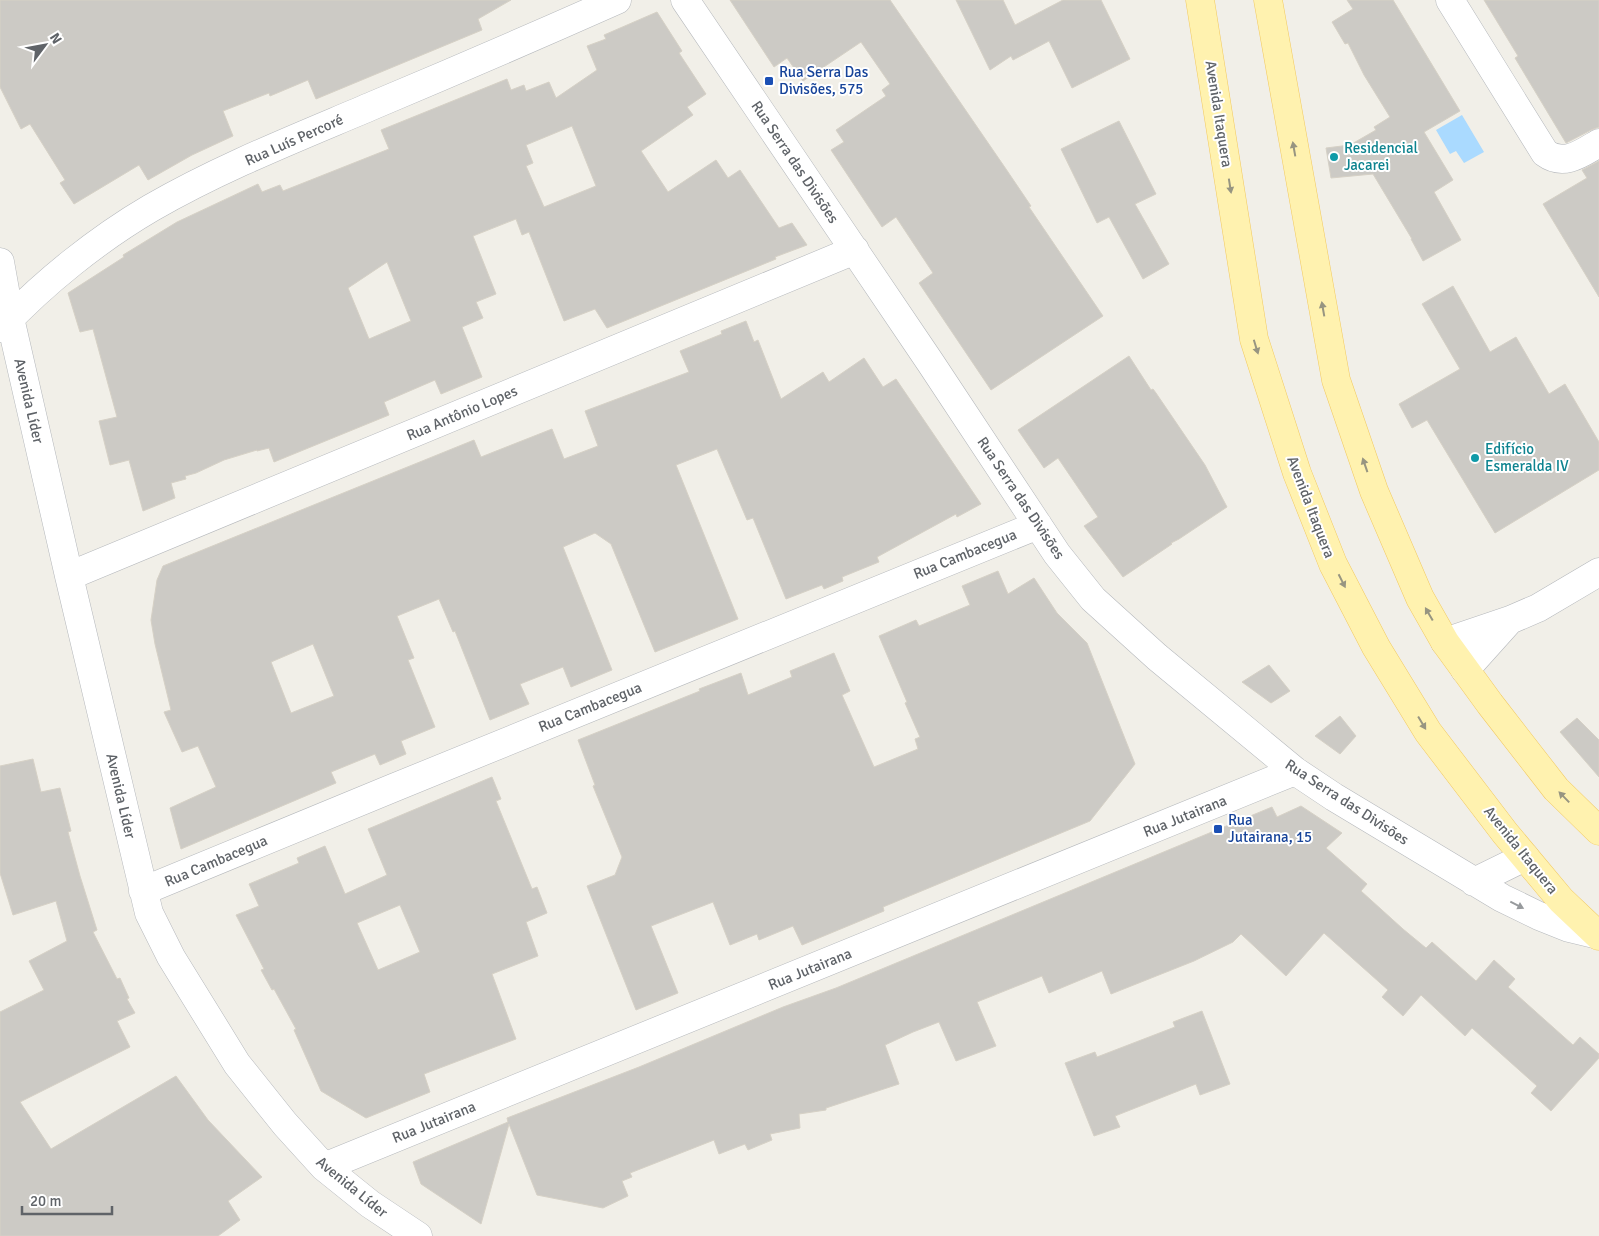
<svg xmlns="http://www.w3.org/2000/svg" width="1599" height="1236" viewBox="0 0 1599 1236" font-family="Signika,sans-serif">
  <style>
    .water { fill: #aadaff }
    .building { fill: #cccac5; stroke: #d6d1c6; fill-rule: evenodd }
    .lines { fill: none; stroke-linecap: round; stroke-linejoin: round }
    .minor-casing { stroke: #b5b8bc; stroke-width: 29 }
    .major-casing { stroke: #f2c960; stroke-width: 29 }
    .minor { stroke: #fff; stroke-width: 28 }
    .major { stroke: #fff2af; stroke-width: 28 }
    .oneway { fill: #979581 }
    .oneway2 { fill: #979a9d }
    .transit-dot { fill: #1a4fb4; stroke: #fff; stroke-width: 2 }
    .culture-dot { fill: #0f9aa8; stroke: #fff; stroke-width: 2 }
    .labels { text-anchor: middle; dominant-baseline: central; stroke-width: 4; stroke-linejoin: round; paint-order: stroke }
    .transit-label { font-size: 15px; fill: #164399; stroke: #fff; text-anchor: start }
    .street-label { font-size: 15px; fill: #5f6368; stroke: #fff }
    .culture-label { font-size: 15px; fill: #0d838f; stroke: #fff; text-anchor: start }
  </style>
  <rect width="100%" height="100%" fill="#f1efe8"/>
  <path class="water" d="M 1462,115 L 1484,152 L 1464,163 L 1456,151 L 1450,154 L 1436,130 Z"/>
  <path class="building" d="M 0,0 L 511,0 L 478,19 L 482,30 L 316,99 L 308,80 L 270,96 L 269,93 L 223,111 L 233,136 L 192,155 L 148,180 L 139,165 L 74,204 L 60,183 L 65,180 L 30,124 L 21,129 L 0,87 Z
    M 730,0 L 890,0 L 1006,169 L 1031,206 L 1029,207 L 1103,316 L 991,390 L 919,283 L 933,273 L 896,217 L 882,227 L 831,150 L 844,142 L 836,130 L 886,96 L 882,90 L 890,84 L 861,42 L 803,81 L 787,58 L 774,67 Z
    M 956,0 L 1003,0 L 1015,25 L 1063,0 L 1101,0 L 1130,59 L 1072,88 L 1049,41 L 1013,60 L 1011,56 L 990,70 Z
    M 1347,0 L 1393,0 L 1460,111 L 1424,132 L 1453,180 L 1434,192 L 1461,240 L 1423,261 L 1411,239 L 1412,239 L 1373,174 L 1331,178 L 1326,148 L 1350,145 L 1376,130 L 1374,127 L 1390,117 L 1364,75 L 1348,43 L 1345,44 L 1332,22 L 1353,9 Z
    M 1484,0 L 1599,0 L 1599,127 L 1591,130 L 1566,143 L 1515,58 L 1518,56 Z
    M 657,12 L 682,51 L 679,53 L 706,94 L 687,107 L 693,115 L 641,151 L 668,192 L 716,160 L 728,178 L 740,170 L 779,228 L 792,223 L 807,245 L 775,257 L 776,259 L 607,328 L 595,309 L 564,321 L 529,232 L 522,235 L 516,219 L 473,236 L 496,294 L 476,302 L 483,318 L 462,327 L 482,377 L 441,394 L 435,380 L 384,402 L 389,415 L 274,462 L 269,448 L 257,451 L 257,450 L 224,460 L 196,473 L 185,476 L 186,479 L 171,483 L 175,498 L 143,511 L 129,460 L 110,465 L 99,421 L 117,417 L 93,329 L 80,332 L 68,293 L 124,257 L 123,255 L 177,222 L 258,184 L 262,192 L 280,185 L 283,191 L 389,149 L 381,130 L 507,79 L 511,90 L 524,85 L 526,91 L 549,82 L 556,98 L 597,70 L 587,46 L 606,39 L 604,35 ZM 572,126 L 596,186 L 544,207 L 526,166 L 533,163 L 526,145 ZM 387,262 L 411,321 L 369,339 L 348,288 Z
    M 1119,121 L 1156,194 L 1135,204 L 1169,264 L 1143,279 L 1109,217 L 1097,223 L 1061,149 Z
    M 1599,161 L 1599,297 L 1543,204 L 1587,178 L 1582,170 Z
    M 1453,286 L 1490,352 L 1516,337 L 1549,394 L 1565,384 L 1599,442 L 1599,470 L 1495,533 L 1427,420 L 1412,428 L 1399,404 L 1460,369 L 1422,304 Z
    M 746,321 L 754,342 L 758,340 L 781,399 L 823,372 L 829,382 L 864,358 L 883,387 L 896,379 L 981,504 L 957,517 L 956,514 L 877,557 L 879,562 L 842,577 L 843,581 L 824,589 L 822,585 L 786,599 L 753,518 L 747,520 L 717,449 L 676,465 L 738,619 L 655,652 L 611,544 L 595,533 L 563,547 L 612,670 L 571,687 L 563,667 L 520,684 L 529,704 L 490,720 L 455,631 L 453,632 L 439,599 L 397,616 L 414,658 L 408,660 L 435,727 L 401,741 L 406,754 L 380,765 L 375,754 L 331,772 L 336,783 L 181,849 L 170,808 L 216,787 L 198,746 L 182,752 L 164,712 L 171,710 L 155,644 L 151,620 L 157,580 L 163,566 L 474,440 L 481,457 L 552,429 L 564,459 L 598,446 L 585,411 L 689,372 L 680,351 L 722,334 L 721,331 ZM 313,644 L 334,696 L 291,713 L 271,662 Z
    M 1129,356 L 1151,390 L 1153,389 L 1156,393 L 1205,465 L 1227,507 L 1179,539 L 1171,543 L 1172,544 L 1123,577 L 1084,526 L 1098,517 L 1058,458 L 1044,468 L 1018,430 Z
    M 998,571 L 1008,594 L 1034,578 L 1057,613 L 1087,643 L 1135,764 L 1090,821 L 883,907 L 884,911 L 802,945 L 793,926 L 759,940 L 757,934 L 730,945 L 713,902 L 651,926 L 678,993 L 636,1010 L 587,886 L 615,875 L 622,857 L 593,786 L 595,785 L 578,740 L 700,691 L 699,689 L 741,673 L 748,695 L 792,677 L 790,671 L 834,653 L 850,691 L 842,695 L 874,767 L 918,749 L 915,739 L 920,737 L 905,703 L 907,702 L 879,636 L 916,620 L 919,626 L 970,605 L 962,586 Z
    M 1269,665 L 1290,691 L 1271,703 L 1242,682 Z
    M 1340,716 L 1356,736 L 1340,754 L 1315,736 Z
    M 1577,718 L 1599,740 L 1599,777 L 1560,732 Z
    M 33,759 L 41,792 L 60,788 L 71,831 L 68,832 L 80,876 L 97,930 L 93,932 L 117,979 L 120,978 L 129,998 L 127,999 L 135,1013 L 117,1021 L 130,1047 L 20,1102 L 51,1149 L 176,1076 L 208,1120 L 262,1177 L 228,1201 L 240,1220 L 218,1236 L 0,1236 L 0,1012 L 44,990 L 29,961 L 67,941 L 56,901 L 13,915 L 0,873 L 0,766 Z
    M 492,777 L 501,799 L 496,801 L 532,889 L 537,887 L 547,913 L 526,922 L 538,956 L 492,974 L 516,1039 L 424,1074 L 430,1092 L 366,1118 L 321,1091 L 294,1030 L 296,1029 L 274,989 L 272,990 L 261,970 L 264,969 L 236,915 L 259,906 L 249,884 L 299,863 L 297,858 L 325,846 L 345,894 L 387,875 L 368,829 ZM 400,905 L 420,952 L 378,970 L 357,923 Z
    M 1301,806 L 1342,833 L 1326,848 L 1367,884 L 1361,891 L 1403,929 L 1426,948 L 1432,942 L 1476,981 L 1494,960 L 1515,979 L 1508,987 L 1573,1045 L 1580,1037 L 1599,1054 L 1599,1058 L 1551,1111 L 1531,1093 L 1537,1086 L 1472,1028 L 1465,1036 L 1421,995 L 1403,1016 L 1382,997 L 1388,990 L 1324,933 L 1286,976 L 1241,934 L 1233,942 L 1194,961 L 1111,994 L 1102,971 L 1049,993 L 1042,976 L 977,1002 L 996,1046 L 956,1061 L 939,1022 L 913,1032 L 885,1045 L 899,1084 L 826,1108 L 826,1110 L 799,1114 L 800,1128 L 770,1134 L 772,1140 L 748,1150 L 745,1144 L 719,1154 L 714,1140 L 630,1173 L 632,1177 L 622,1181 L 628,1196 L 603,1208 L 537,1195 L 509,1124 L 481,1224 L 421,1184 L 413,1162 L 508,1122 L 507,1118 L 639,1067 L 783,1007 L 836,988 L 1272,807 L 1277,817 Z
    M 1202,1011 L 1230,1084 L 1200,1095 L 1196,1084 L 1115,1116 L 1120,1127 L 1094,1136 L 1065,1063 L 1095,1052 L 1097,1057 L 1175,1027 L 1173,1022 Z"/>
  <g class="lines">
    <defs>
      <path id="minor" d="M 685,0 L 930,362 L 1057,554 L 1093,599 L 1157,657 L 1295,771 L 1334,797 L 1502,898 L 1539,916 L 1569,928 L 1598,935
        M 1450,0 L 1545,153 C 1564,167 1582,153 1599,143
        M 0,262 L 10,318 L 69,576 L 149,913 L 171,957 L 237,1064 L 285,1124 L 324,1167 L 370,1204 L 418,1236
        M 1,328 C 43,283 98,239 151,208 C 222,167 299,137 374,105 C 455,71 536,36 617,0
        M 69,576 L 855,250
        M 1445,642 L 1510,620 L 1538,608 L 1599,572
        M 1465,670 L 1509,621
        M 1474,882 L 1525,857
        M 143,891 L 393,788 L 1038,525
        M 324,1167 L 1295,771"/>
      <path id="major" d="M 1200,0 L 1254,339 L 1297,473 L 1333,564 L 1376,647 L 1428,732 L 1505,833 L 1561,900 L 1599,936
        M 1268,0 L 1336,380 L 1374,491 L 1420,598 L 1445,642 L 1490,704 L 1556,789 L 1599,831"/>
    </defs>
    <use href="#minor" class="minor-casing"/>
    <use href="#major" class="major-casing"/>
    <use href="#minor" class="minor"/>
    <use href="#major" class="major"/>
  </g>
  <defs><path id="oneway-solid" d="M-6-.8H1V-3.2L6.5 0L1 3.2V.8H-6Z" transform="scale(1.25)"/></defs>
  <g class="oneway">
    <use href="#oneway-solid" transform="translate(1294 149) rotate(-100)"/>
    <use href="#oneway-solid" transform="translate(1230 186) rotate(81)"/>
    <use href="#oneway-solid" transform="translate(1323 309) rotate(-100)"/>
    <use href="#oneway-solid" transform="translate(1256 347) rotate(73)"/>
    <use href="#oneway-solid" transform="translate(1365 465) rotate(-109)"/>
    <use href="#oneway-solid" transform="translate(1342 581) rotate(63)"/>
    <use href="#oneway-solid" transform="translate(1429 614) rotate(-120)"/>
    <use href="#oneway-solid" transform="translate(1422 723) rotate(59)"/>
    <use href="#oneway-solid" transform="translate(1564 797) rotate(-134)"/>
  </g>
  <use class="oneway2" href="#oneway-solid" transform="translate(1517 905) rotate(27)"/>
  <g class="transit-dot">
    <rect x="764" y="76" width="10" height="10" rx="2.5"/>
    <rect x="1213" y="824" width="10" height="10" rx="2.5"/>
  </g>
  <g class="culture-dot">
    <circle cx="1334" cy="157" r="5"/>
    <circle cx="1475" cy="458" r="5"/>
  </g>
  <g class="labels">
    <g class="transit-label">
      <text x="779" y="72">Rua Serra Das<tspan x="779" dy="17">Divisões, 575</tspan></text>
      <text x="1228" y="820">Rua<tspan x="1228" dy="17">Jutairana, 15</tspan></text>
    </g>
    <g class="street-label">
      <text transform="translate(1219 114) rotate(81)">Avenida Itaquera</text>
      <text transform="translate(294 140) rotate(-24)">Rua Luís Percoré</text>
      <text transform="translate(795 162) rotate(56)">Rua Serra das Divisões</text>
      <text transform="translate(29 401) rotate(77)">Avenida Líder</text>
      <text transform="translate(462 413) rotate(-23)">Rua Antônio Lopes</text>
      <text transform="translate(1021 498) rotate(56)">Rua Serra das Divisões</text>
      <text transform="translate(1311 507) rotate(69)">Avenida Itaquera</text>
      <text transform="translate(965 554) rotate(-22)">Rua Cambacegua</text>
      <text transform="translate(590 707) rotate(-22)">Rua Cambacegua</text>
      <text transform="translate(121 796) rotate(77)">Avenida Líder</text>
      <text transform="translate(1347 802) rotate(33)">Rua Serra das Divisões</text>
      <text transform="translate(1185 816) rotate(-22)">Rua Jutairana</text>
      <text transform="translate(1521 850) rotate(51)">Avenida Itaquera</text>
      <text transform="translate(216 861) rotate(-23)">Rua Cambacegua</text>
      <text transform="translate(810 969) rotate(-22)">Rua Jutairana</text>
      <text transform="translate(434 1122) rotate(-22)">Rua Jutairana</text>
      <text transform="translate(352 1187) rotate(39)">Avenida Líder</text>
    </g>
    <g class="culture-label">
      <text x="1344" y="148">Residencial<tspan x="1344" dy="17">Jacarei</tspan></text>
      <text x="1485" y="449">Edifício<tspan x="1485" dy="17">Esmeralda IV</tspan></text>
    </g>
  </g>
  <g transform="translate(45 45) rotate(58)" stroke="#ffffff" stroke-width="4" paint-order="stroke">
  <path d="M0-4L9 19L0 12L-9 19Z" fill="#5f6368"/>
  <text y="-8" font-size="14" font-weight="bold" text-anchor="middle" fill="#5f6368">N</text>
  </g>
  <path d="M22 1206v8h90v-8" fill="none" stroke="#5f6368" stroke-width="2.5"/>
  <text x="30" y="1206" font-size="15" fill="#5f6368" stroke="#ffffff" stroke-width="4" paint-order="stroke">20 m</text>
</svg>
